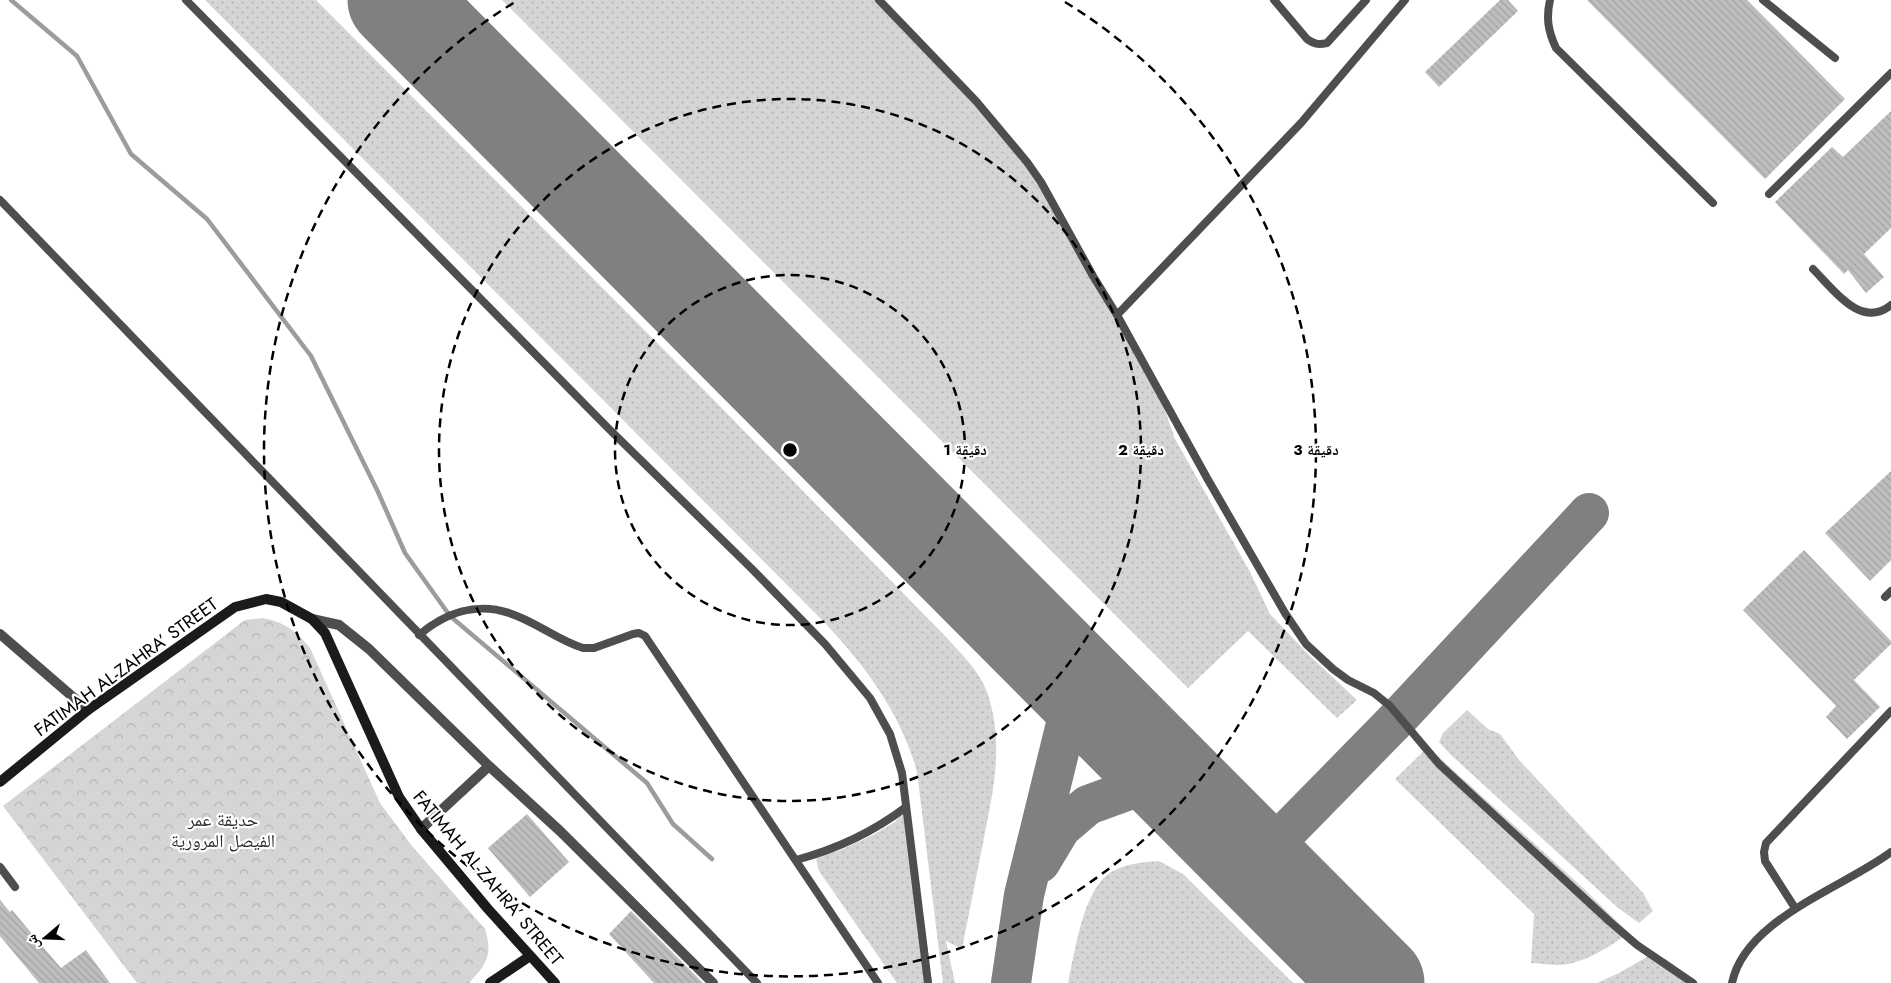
<svg xmlns="http://www.w3.org/2000/svg" width="1891" height="983" viewBox="0 0 1891 983" font-family="Jost,'Noto Naskh Arabic',sans-serif">
  <style>
    .grass { fill: url(#grass-dots) }
    .forest { fill: url(#forest-crowns) }
    .lines { fill: none; stroke-linecap: round; stroke-linejoin: round }
    .stream { stroke: #9c9c9c; stroke-width: 4.5 }
    .taxiway { stroke: #808080; stroke-width: 40 }
    .runway { stroke: #808080; stroke-width: 99 }
    .building { fill: url(#building-back-hatch) }
    .lane { stroke: #4e4e4e; stroke-width: 8 }
    .street { stroke: #4e4e4e; stroke-width: 10 }
    .secondary { stroke: #1b1b1b; stroke-width: 10 }
    .ring { fill: none; stroke: #000; stroke-width: 2.5; stroke-dasharray: 9 6 }
    .labels { text-anchor: middle; dominant-baseline: central; stroke-width: 4.5; stroke-linejoin: round; paint-order: stroke }
    .street-label { font-size: 18px; fill: #000; stroke: #fff }
    .park-label { font-size: 18px; fill: #2c2c2c; stroke: #fff }
    .centre { fill: #000; stroke: #fff; stroke-width: 2.5 }
    .ring-label { font-size: 15px; text-anchor: middle; font-weight: bold; fill: #000; stroke: #fff; stroke-width: 4.5; stroke-linejoin: round; paint-order: stroke }
  </style>
  <defs>
    <pattern id="grass-dots" width="8" height="8" patternUnits="userSpaceOnUse" patternTransform="scale(1.25)"><rect width="8" height="8" fill="#d5d5d5"/><path d="M2 2h.1M6 6h.1" fill="none" stroke="#b5b5b5" stroke-width="1.8" stroke-linecap="round"/></pattern>
    <pattern id="forest-crowns" width="20" height="18" patternUnits="userSpaceOnUse" patternTransform="scale(1.25)"><rect width="20" height="18" fill="#d5d5d5"/><path d="M2 6a3 3 0 1 1 6 0M12 15a3 3 0 1 1 6 0" fill="none" stroke="#b5b5b5"/></pattern>
    <pattern id="building-back-hatch" width="6" height="6" patternUnits="userSpaceOnUse" patternTransform="scale(1.25)"><rect width="6" height="6" fill="#bebebe"/><path d="M-1 5l2 2M0 0l6 6M5-1l2 2" fill="none" stroke="#a2a2a2"/></pattern>
  </defs>
  <rect width="100%" height="100%" fill="#fff"/>
  <path class="grass" d="M 205,0 L 316,0 L 704,390 L 946,637 C 961,654 979,670 987,692 C 1005,744 993,791 983,843 C 976,878 969,913 962,949 L 946,941 L 955,983 L 943,983 L 917,772 C 901,713 865,666 825,623 Z
    M 502,0 L 881,0 L 1023,152 L 1161,399 L 1175,439 L 1250,572 L 1270,614 L 1309,655 L 1357,700 L 1337,718 L 1248,631 L 1188,688 Z
    M 1467,710 L 1488,729 L 1500,734 L 1519,760 L 1643,893 L 1653,911 L 1639,923 L 1617,907 L 1450,754 L 1439,742 L 1443,733 Z
    M 1430,749 L 1581,886 L 1629,933 C 1609,947 1584,964 1558,965 C 1549,965 1540,963 1531,963 L 1534,914 L 1395,779 L 1424,751 Z
    M 907,812 L 912,827 L 932,983 L 897,983 L 819,871 L 816,859 L 826,854 L 841,850 L 873,835 L 895,822 L 900,816 Z
    M 1159,861 L 1183,874 L 1293,983 L 1068,983 C 1075,952 1082,896 1107,875 C 1121,864 1142,862 1159,861 Z
    M 1652,954 L 1666,959 L 1697,983 L 1597,983 L 1619,973 Z"/>
  <path class="forest" d="M 263,618 C 286,623 295,630 310,648 L 380,803 L 412,846 L 485,929 C 493,955 487,964 469,983 L 137,983 L 3,806 L 245,620 Z"/>
  <g class="lines">
    <path class="stream" d="M 11,0 L 77,56 L 131,154 L 207,219 L 311,356 L 378,492 L 405,553 L 450,616 L 647,783 L 673,824 L 712,859"/>
    <path class="taxiway" d="M 1040,863 L 1061,828 L 1088,805 L 1132,789 L 1179,786
      M 1256,863 L 1399,717 L 1589,513
      M 1011,983 L 1024,895 L 1076,683"/>
    <path class="runway" d="M 397,0 L 1375,983"/>
  </g>
  <path class="building" d="M 1500,0 L 1508,0 L 1518,11 L 1439,87 L 1425,72 Z
    M 1587,0 L 1747,0 L 1845,99 L 1765,179 Z
    M 1891,111 L 1891,228 L 1864,254 L 1884,277 L 1866,293 L 1848,270 L 1844,274 L 1775,202 L 1832,147 L 1843,157 Z
    M 1891,471 L 1891,560 L 1870,581 L 1825,533 Z
    M 1804,550 L 1891,641 L 1891,644 L 1854,680 L 1880,707 L 1847,739 L 1826,717 L 1836,706 L 1743,610 Z
    M 527,814 L 569,862 L 530,897 L 488,848 Z
    M 0,900 L 10,912 L 12,910 L 61,968 L 86,950 L 110,983 L 39,983 L 0,936 Z
    M 631,911 L 703,983 L 654,983 L 609,934 Z"/>
  <g class="lines">
    <path class="lane" d="M 186,0 L 609,429 L 752,569 L 825,644 L 870,698 L 890,734 L 902,773 L 928,983
      M 879,0 L 976,101 L 1027,162 L 1041,182 L 1093,276 L 1117,315 L 1207,478 L 1285,613 L 1306,644 L 1333,669 L 1348,680 L 1374,693 L 1390,706 L 1439,764 L 1609,921 L 1637,945 L 1693,983
      M 1274,0 L 1307,39 C 1314,44 1318,45 1327,43 L 1366,0
      M 1550,0 C 1546,18 1548,31 1556,48 L 1713,203
      M 1763,0 L 1835,58
      M 1769,194 L 1891,73
      M 0,200 L 757,983
      M 1813,269 C 1833,289 1861,330 1891,305
      M 1117,315 L 1301,123 L 1405,0
      M 1885,597 L 1891,591
      M 419,635 C 445,613 476,602 509,613 C 535,621 557,640 583,648 L 594,648 L 633,634 L 639,633 L 645,636 L 878,983
      M 796,860 C 837,849 872,833 906,807
      M 0,867 L 15,887
      M 1795,908 L 1765,861 L 1764,852 L 1766,843 L 1891,711
      M 1732,983 C 1745,919 1843,888 1891,852"/>
    <path class="street" d="M 312,619 L 339,625 L 369,649 L 489,766 L 560,831 L 713,983
      M 0,634 L 88,710
      M 421,829 L 489,766"/>
    <path class="secondary" d="M 0,782 L 88,710 L 235,607 L 266,599 L 281,602 L 312,619 L 325,633 L 399,797 L 421,829 L 488,909 L 555,983
      M 490,983 L 530,956"/>
  </g>
  <g class="ring">
    <circle cx="790" cy="450" r="175"/>
    <circle cx="790" cy="450" r="351"/>
    <path d="M1065 2A526 526 0 1 1 515 2"/>
  </g>
  <g class="labels">
    <g class="street-label">
      <text transform="translate(126 667) rotate(-36)">FATIMAH AL-ZAHRA’ STREET</text>
      <text transform="translate(488 878) rotate(50)">FATIMAH AL-ZAHRA’ STREET</text>
    </g>
    <g class="park-label">
      <text x="223" y="820">حديقة عمر<tspan x="223" dy="21">الفيصل المرورية</tspan></text>
    </g>
  </g>
  <circle cx="790" cy="450" r="8" class="centre"/>
  <g class="ring-label">
    <text x="965" y="455">1 دقيقة</text>
    <text x="1141" y="455">2 دقيقة</text>
    <text x="1316" y="455">3 دقيقة</text>
  </g>
  <g transform="translate(45 938) rotate(251)" stroke="#ffffff" stroke-width="4" paint-order="stroke">
  <path d="M0-4L9 19L0 12L-9 19Z" fill="#000000"/>
  <text y="-8" font-size="14" font-weight="bold" text-anchor="middle" fill="#000000">ش</text>
  </g>
</svg>
